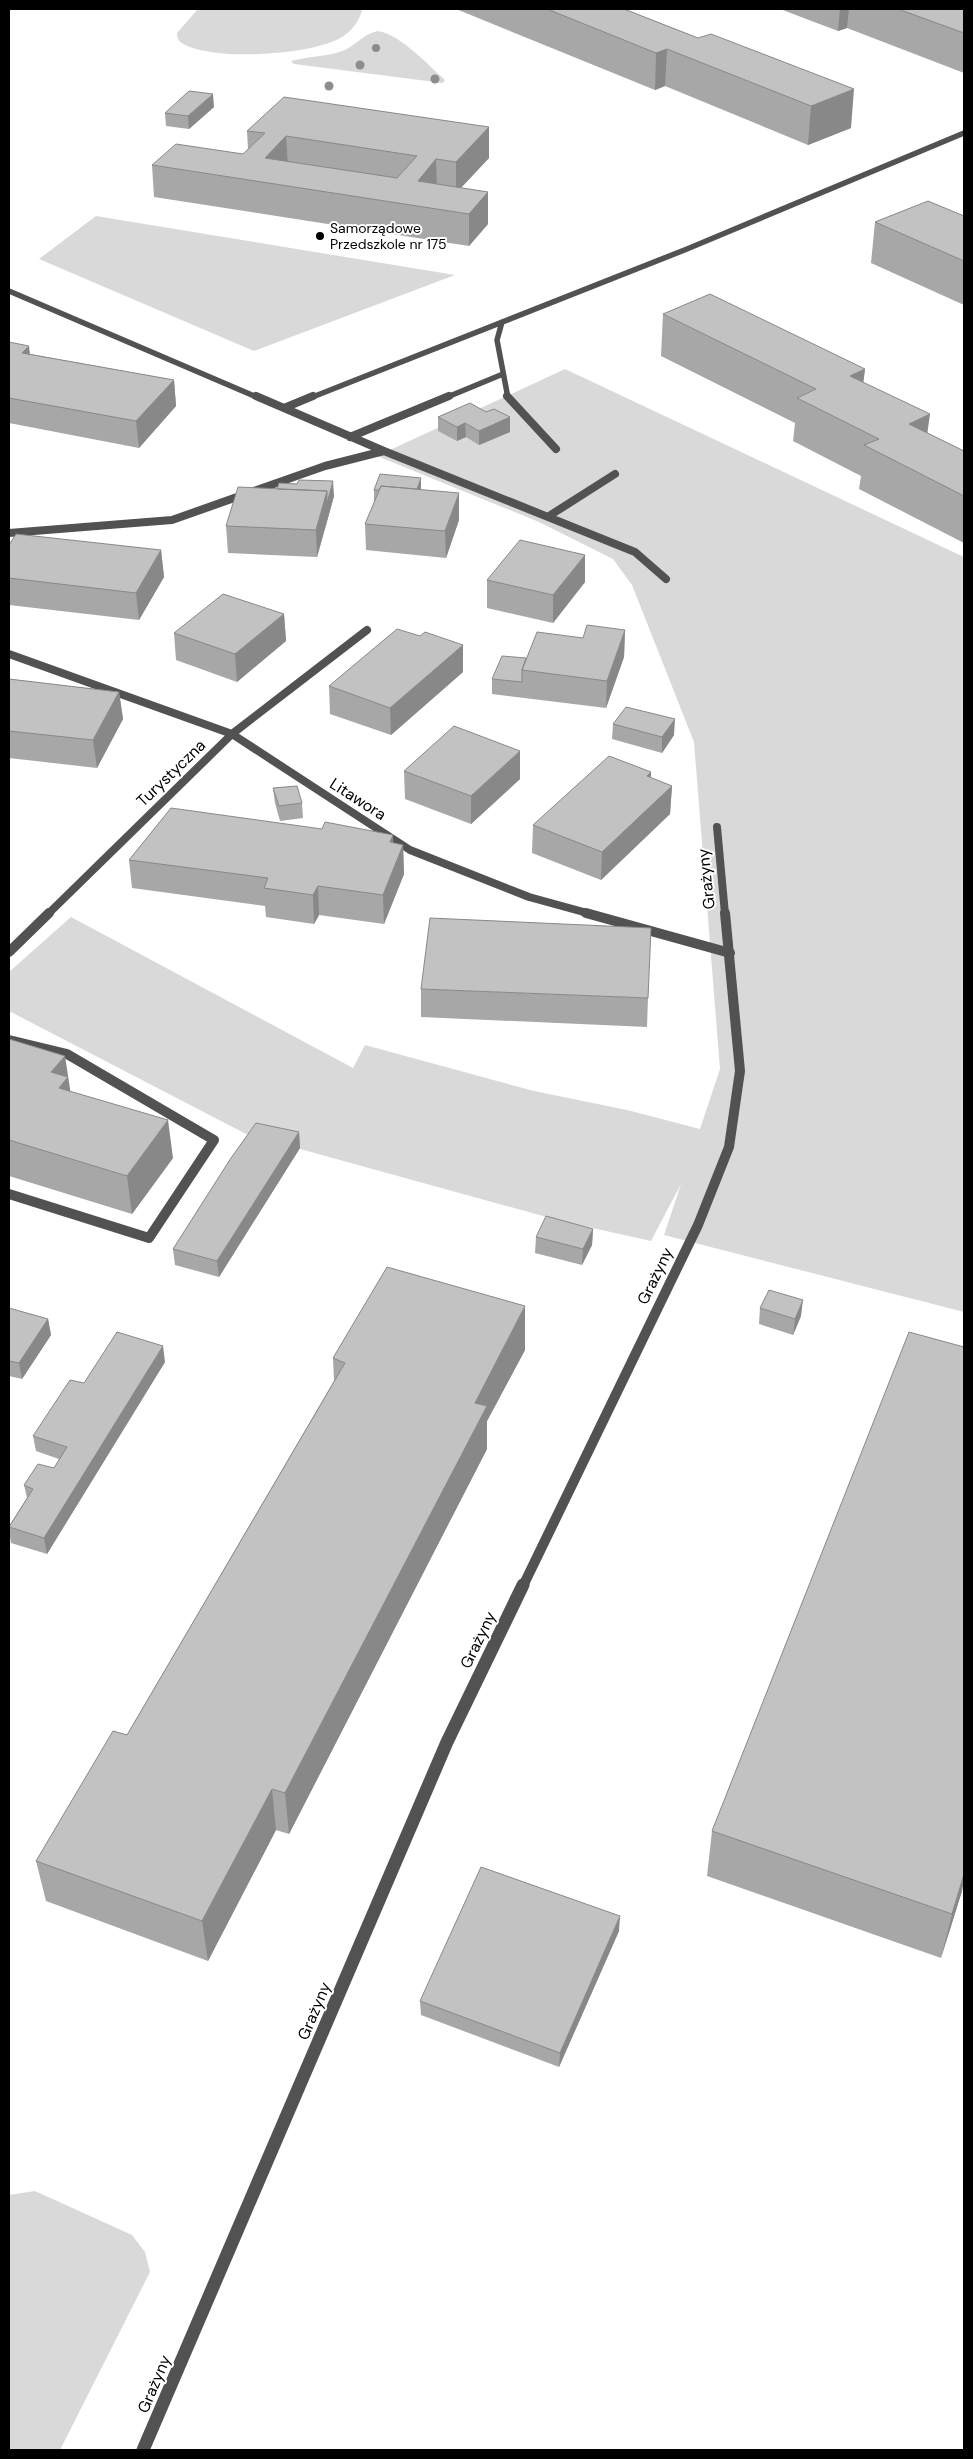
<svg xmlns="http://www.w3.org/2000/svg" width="973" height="2459" viewBox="0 0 973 2459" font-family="'DM Sans',sans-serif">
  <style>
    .green { fill: #d9d9d9 }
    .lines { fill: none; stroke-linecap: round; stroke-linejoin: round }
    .service-far3 { stroke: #525252; stroke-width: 5.5 }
    .service-far2 { stroke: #525252; stroke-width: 8 }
    .service-far1 { stroke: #525252; stroke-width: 10 }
    .service { stroke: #525252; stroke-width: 13 }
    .minor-far1 { stroke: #525252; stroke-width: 8 }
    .minor { stroke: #525252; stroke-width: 10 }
    .tree { fill: #8d8d8d }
    .wall { fill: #a7a7a7 }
    .shaded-wall { fill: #888 }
    .building { fill: #c2c2c2; stroke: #888; fill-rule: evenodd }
    .poi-dot { fill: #000; stroke: #fff; stroke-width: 2 }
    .labels { text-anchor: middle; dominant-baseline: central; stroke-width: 4; stroke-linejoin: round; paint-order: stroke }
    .far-poi-label { font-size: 14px; fill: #000; stroke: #fff; text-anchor: start }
    .street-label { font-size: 16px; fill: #000; stroke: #fff }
  </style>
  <rect width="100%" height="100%" fill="#fff"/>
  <path class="green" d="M 198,9 L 362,9 L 362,10 C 360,20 351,32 342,37 C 314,55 210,62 182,43 C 178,41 177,37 177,33 Z
    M 378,31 C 401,35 427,64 445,80 L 443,83 L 294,64 L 291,61 C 308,56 328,57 345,50 C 357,44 365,33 378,31 Z
    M 96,216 L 455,275 L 254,351 L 39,259 Z
    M 565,369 L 964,557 L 964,1312 L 664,1235 L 681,1184 L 651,1241 L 561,1221 L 246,1134 L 9,1011 L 9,972 L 71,917 L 353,1068 L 365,1045 L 534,1091 L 627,1110 L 700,1129 L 720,1069 L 694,742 L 632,585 L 613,559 L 539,522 L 377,456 Z
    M 35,2191 L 132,2235 L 145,2252 L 150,2272 L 60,2450 L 9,2450 L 9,2195 Z"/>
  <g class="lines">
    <path class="service-far3" d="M 9,291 L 259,398
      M 502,322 L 497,340 L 508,398
      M 310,398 L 687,249 L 964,133
      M 445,398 L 503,374"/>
    <path class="service-far2" d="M 256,396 L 384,451 L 635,552 L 666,579
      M 507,396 L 556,449
      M 284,408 L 313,396
      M 350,437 L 449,396
      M 549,516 L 615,474
      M 9,533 L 172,520 L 325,466 L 384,451
      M 717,827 L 725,914"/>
    <path class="service-far1" d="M 9,1040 L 67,1054 L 214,1140 L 149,1238 L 9,1194
      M 523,1586 L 698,1225 L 729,1147 L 740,1071 L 725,913"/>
    <path class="service" d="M 143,2450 L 447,1742 L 523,1585"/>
    <path class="minor-far1" d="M 9,654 L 232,734 L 410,850 L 529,897 L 591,914
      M 48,914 L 232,734 L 367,630"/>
    <path class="minor" d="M 586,913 L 730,953
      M 9,952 L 49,913"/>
  </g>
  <g class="tree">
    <circle cx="376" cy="48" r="4"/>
    <circle cx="360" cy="65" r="4.5"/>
    <circle cx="435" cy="79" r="4.5"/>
    <circle cx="329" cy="86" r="4.5"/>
  </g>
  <path class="wall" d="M 456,9 L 624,9 L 698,38 L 851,128 L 808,145 L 665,86 L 655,90 Z
    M 780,9 L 964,9 L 964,73 L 847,28 L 838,31 Z
    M 214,107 L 189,129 L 166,126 L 165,113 Z
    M 489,127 L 489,158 L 461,188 L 488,192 L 488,224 L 469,246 L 154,197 L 152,165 L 243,154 L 248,149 L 247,131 Z
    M 964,216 L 964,305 L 871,263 L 875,222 Z
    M 663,314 L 865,369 L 863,382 L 927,433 L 964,451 L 964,543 L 859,489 L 861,476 L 793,441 L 795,423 L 661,356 Z
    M 9,342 L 30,354 L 174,380 L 176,406 L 139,448 L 9,423 Z
    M 486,412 L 510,417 L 510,432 L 479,445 L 466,437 L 457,441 L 438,431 L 438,417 Z
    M 277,489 L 334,496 L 317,557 L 228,553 L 226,526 Z
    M 421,489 L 459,520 L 446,558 L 366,550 L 365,524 L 374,503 L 374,490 Z
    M 9,545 L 161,550 L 164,577 L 139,620 L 9,605 Z
    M 487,580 L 585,582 L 553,623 L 487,608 Z
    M 284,614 L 286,641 L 237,682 L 176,660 L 174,633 Z
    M 625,630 L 624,657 L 606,708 L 492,694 L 492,679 L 526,658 L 583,638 Z
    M 463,672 L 391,735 L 330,714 L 329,686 Z
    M 9,679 L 119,692 L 123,719 L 97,768 L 9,758 Z
    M 613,724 L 674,735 L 662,753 L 612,739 Z
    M 404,771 L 520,779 L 471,824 L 405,799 Z
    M 651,772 L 651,778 L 672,786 L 670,814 L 601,880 L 532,853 L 533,825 Z
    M 273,788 L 302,803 L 303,818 L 280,821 L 275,803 Z
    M 393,843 L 403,845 L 404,874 L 384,924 L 319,915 L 314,924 L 266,917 L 265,906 L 132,888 L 129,860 Z
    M 421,989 L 648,998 L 647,1027 L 421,1017 Z
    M 9,1039 L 70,1091 L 173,1158 L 132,1214 L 9,1176 Z
    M 299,1132 L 300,1148 L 219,1277 L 175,1265 L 173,1249 Z
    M 593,1229 L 592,1245 L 582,1265 L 535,1253 L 536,1237 Z
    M 9,1308 L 48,1319 L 51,1335 L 22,1379 L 9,1376 Z
    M 760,1308 L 801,1316 L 793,1335 L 759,1324 Z
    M 525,1350 L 487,1421 L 487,1449 L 289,1834 L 276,1830 L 208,1961 L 46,1901 L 36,1861 L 127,1735 L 334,1381 L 333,1358 Z
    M 165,1362 L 47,1554 L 11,1543 L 9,1530 L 9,1526 L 27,1498 L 24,1485 L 54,1468 L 59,1459 L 36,1451 L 33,1436 L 84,1383 Z
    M 712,1831 L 962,1891 L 941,1958 L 707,1876 Z
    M 619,1931 L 559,2067 L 421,2015 L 420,2001 Z"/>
  <path class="shaded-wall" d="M 840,9 L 849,9 L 847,28 L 838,31 Z
    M 667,49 L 665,86 L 655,90 L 656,53 Z
    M 854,89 L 851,128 L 808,145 L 811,106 Z
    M 213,94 L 214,107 L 189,129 L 188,116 Z
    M 489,127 L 489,158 L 456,193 L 456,162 Z
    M 286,136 L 288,168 L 265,158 Z
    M 436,159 L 437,190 L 418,181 Z
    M 488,192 L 488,224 L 469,246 L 469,214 Z
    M 29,346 L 32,372 L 22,353 Z
    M 865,369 L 860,411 L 850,376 Z
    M 174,380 L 176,406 L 139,448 L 136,421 Z
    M 930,414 L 924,457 L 909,424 Z
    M 510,417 L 510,432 L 479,445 L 479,431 Z
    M 465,423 L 466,437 L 457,441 L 457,427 Z
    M 421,478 L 421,493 L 415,494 Z
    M 333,481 L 334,496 L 328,518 L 327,503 Z
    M 327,491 L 328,518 L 317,557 L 316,530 Z
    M 459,493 L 459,520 L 446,558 L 445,531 Z
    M 161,550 L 164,577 L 139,620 L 136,593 Z
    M 585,555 L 585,582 L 553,623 L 553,595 Z
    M 284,614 L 286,641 L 237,682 L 235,654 Z
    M 625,630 L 624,657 L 606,708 L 607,681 Z
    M 463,645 L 463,672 L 391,735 L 390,708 Z
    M 119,692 L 123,719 L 97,768 L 93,740 Z
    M 675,719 L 674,735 L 662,753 L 662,737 Z
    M 520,751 L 520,779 L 471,824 L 471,796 Z
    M 651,772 L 650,800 L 647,776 Z
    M 672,786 L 670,814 L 601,880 L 602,852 Z
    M 393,835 L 394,863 L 390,842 Z
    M 403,845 L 404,874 L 384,924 L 383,895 Z
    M 318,886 L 319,915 L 314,924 L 313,895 Z
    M 65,1056 L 74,1115 L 51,1072 Z
    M 168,1120 L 173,1158 L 132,1214 L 127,1176 Z
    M 299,1132 L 300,1148 L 219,1277 L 217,1261 Z
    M 593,1229 L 592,1245 L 582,1265 L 583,1249 Z
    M 803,1300 L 801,1316 L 793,1335 L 795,1319 Z
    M 525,1306 L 525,1350 L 487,1421 L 487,1449 L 289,1834 L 285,1793 L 475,1403 Z
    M 48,1319 L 51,1335 L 22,1379 L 19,1363 Z
    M 163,1346 L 165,1362 L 47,1554 L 44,1538 Z
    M 272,1789 L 276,1830 L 208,1961 L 202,1921 Z
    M 964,1874 L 964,1880 L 962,1891 L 941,1958 L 952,1914 Z
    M 620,1916 L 619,1931 L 559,2067 L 560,2053 Z"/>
  <path class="building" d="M 547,9 L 624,9 L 698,38 L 711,34 L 854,89 L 811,106 L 667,49 L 656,53 Z
    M 898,9 L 964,9 L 964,33 Z
    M 189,91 L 213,94 L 188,116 L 165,113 Z
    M 284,97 L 489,127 L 456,162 L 436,159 L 418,181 L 488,192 L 469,214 L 152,165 L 176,144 L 243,154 L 265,133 L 247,131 ZM 286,136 L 417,156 L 397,178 L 265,158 Z
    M 928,201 L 964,216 L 964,261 L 875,222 Z
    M 710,294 L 865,369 L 850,376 L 930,414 L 909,424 L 964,451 L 964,496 L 864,445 L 879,439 L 797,398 L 816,389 L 663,314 Z
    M 9,342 L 29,346 L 22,353 L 174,380 L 136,421 L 9,398 Z
    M 470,403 L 486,412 L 494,409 L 510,417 L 479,431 L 465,423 L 457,427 L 438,417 Z
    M 380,474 L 421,478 L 417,489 L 381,486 L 379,490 L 374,490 Z
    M 299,480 L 333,481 L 327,503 L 327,491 L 277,489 L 279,483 L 297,484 Z
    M 381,486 L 459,493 L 445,531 L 365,524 Z
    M 238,487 L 327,491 L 316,530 L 226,526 Z
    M 16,534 L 161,550 L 136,593 L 9,578 L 9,545 Z
    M 520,540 L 585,555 L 553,595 L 487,580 Z
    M 223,594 L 284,614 L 235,654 L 174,633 Z
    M 587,625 L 625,630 L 607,681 L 522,670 L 537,632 L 583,638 Z
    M 397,629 L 420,636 L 425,632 L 463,645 L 390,708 L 329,686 Z
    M 502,656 L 526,658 L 522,670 L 522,682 L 492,679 Z
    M 9,679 L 119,692 L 93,740 L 9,731 Z
    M 626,707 L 675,719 L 662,737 L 613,724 Z
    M 454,726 L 520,751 L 471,796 L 404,771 Z
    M 609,756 L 651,772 L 647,776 L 672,786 L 602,852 L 533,825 Z
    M 297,786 L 302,803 L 279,806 L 273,788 Z
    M 171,808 L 322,829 L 325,822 L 393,835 L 390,842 L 403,845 L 383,895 L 318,886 L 313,895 L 264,888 L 268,878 L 129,860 Z
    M 430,918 L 651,928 L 648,998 L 421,989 Z
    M 9,1039 L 65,1056 L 51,1072 L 68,1077 L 59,1088 L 168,1120 L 127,1176 L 9,1140 Z
    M 256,1123 L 299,1132 L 217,1261 L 173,1249 L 231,1158 Z
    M 546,1216 L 593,1229 L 583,1249 L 536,1237 Z
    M 387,1267 L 525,1306 L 475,1403 L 487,1406 L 285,1793 L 272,1789 L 202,1921 L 36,1861 L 113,1731 L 127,1735 L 345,1363 L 333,1358 Z
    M 769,1290 L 803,1300 L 795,1319 L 760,1308 Z
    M 9,1308 L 48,1319 L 19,1363 L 9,1361 Z
    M 117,1332 L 163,1346 L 44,1538 L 9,1527 L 33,1489 L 24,1485 L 38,1464 L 54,1468 L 67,1447 L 33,1436 L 70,1380 L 84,1383 Z
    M 909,1332 L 964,1347 L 964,1874 L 952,1914 L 712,1831 Z
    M 481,1867 L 620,1916 L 560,2053 L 420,2001 Z"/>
  <circle class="poi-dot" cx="320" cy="236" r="5"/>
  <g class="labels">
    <g class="far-poi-label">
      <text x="330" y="228">Samorządowe<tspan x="330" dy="16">Przedszkole nr 175</tspan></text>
    </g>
    <g class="street-label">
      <text transform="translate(171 773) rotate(-44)">Turystyczna</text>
      <text transform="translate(358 799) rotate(33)">Litawora</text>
      <text transform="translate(706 879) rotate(-96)">Grażyny</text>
      <text transform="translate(655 1276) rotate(-64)">Grażyny</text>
      <text transform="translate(478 1640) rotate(-64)">Grażyny</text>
      <text transform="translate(314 2011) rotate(-67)">Grażyny</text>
      <text transform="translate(154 2384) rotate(-67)">Grażyny</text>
    </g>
  </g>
  <rect width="973" height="2459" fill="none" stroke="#000000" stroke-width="20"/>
</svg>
